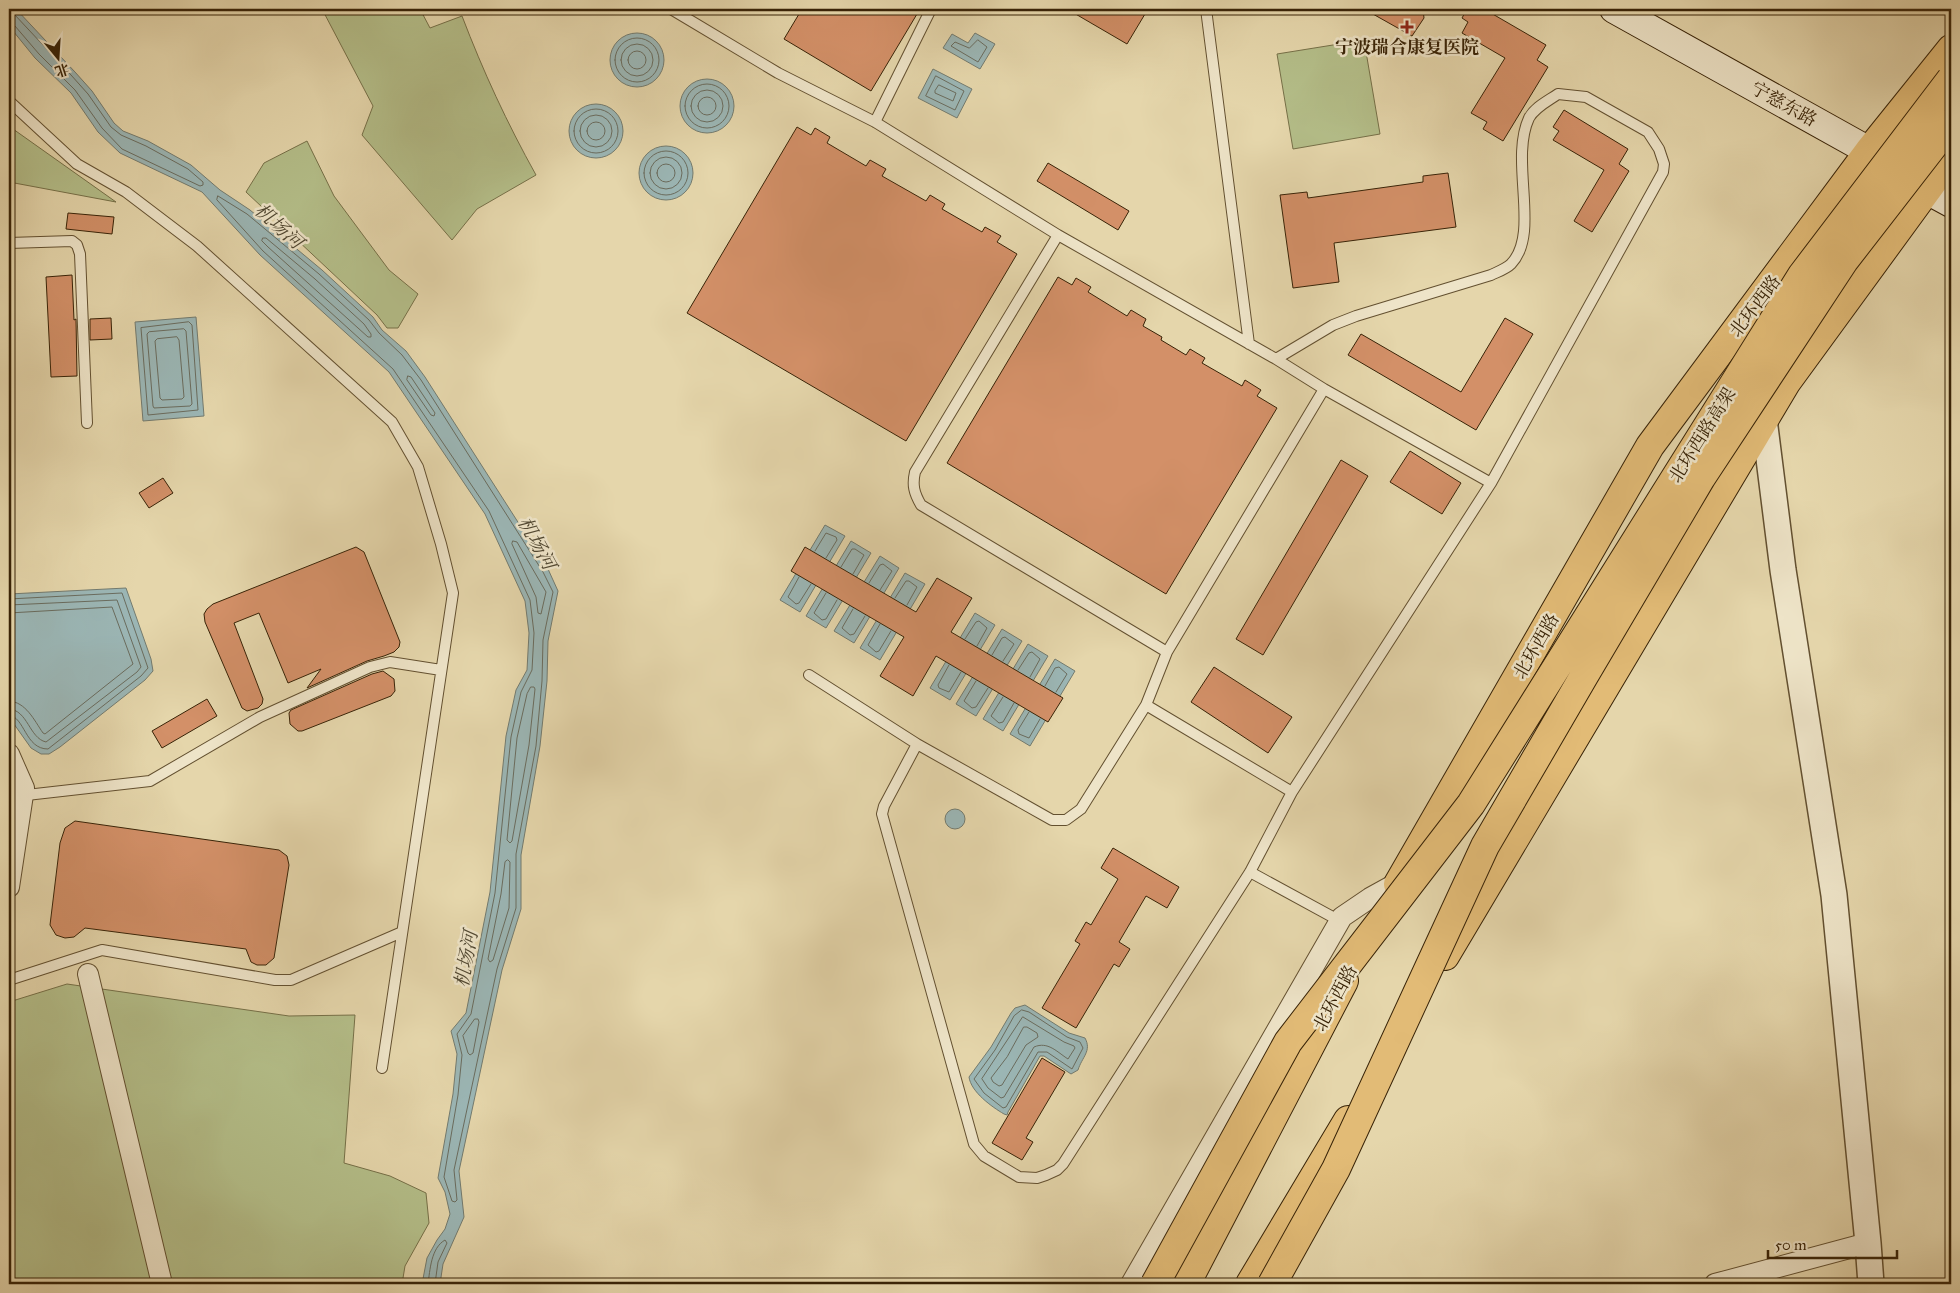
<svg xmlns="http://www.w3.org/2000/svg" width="1960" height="1293" viewBox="0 0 1960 1293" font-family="'IM FELL Great Primer','Noto Serif SC',serif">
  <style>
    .green { fill: #b4be89; stroke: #767048 }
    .water { fill: #9bb6b5; stroke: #737b6f }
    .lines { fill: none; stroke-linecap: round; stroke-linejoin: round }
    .shore { stroke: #6a6c5e; stroke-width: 1 }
    .building { fill: #d39068; stroke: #382307 }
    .service-casing { stroke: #635030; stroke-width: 12 }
    .minor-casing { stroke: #635030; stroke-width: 22 }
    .tertiary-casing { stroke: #635030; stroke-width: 28 }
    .secondary-casing { stroke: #382307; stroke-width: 30 }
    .primary-casing { stroke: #382307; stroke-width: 30 }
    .service { stroke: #eee4c8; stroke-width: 10 }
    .minor { stroke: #eee4c8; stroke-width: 20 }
    .tertiary { stroke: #eee4c8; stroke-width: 25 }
    .secondary { stroke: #eee4c8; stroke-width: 28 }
    .primary { stroke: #e2bb76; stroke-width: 28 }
    .trunk-bridge-casing { stroke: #382307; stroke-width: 30; stroke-linecap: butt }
    .trunk-bridge { stroke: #e2bb76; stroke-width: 28 }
    .poi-dot { fill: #8f2418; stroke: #eee4c8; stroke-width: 2 }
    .labels { text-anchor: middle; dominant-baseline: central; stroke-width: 5; stroke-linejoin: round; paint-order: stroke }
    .poi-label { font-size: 18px; font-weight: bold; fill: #382307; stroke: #eee4c8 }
    .street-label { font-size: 18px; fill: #382307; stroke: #eee4c8 }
    .water-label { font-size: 19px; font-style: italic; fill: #514832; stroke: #eee4c8 }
  </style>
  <rect width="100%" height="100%" fill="#e5d6ab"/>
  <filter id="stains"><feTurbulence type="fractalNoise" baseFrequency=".004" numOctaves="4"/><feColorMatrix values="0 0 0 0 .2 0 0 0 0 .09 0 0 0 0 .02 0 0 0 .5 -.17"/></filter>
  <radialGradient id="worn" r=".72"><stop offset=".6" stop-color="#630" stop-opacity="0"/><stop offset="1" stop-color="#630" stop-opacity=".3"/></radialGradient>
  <path class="green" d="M 322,9 L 420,9 L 430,28 L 462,16 C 483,71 507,123 536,175 L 477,209 L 452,240 L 362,135 L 373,106 Z
    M 1364,40 L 1380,134 L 1293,149 L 1277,54 Z
    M 9,125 L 13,129 L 116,202 L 9,182 Z
    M 307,141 L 334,196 L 389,270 L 418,294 L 398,328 L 387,328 L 377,315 L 246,192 L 264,163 Z
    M 67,984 L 289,1016 L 355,1015 L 344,1163 L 390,1176 L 426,1193 L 429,1223 L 405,1266 L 402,1284 L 9,1284 L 9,1002 Z"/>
  <path class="water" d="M 9,9 L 16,9 L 75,72 L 92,91 L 114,123 L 123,131 L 148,141 L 191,165 L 220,190 L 250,210 L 322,270 L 373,317 L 382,330 L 406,351 L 425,377 L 548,569 L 558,591 L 548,641 L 547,681 L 540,746 L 521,855 L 521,909 L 502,970 L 459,1171 L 464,1217 L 443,1264 L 440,1284 L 422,1284 L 427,1258 L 437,1240 L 445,1229 L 450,1214 L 445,1192 L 438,1178 L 453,1094 L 457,1054 L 451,1031 L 466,1013 L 490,892 L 506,736 L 516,690 L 527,670 L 529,633 L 525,601 L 485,514 L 389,372 L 260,255 L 202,192 L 120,153 L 98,132 L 71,93 L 35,58 L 9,26 Z
    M610 60a27 27 0 1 1 54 0a27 27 0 1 1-54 0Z
    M 975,33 L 995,44 L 980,69 L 943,48 L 952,34 L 968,43 Z
    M 933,69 L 972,89 L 957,118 L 918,98 Z
    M680 106a27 27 0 1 1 54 0a27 27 0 1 1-54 0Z
    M569 131a27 27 0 1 1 54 0a27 27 0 1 1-54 0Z
    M639 173a27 27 0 1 1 54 0a27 27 0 1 1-54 0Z
    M 196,317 L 204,416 L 143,421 L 135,322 Z
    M 825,525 L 845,536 L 800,612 L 780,600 Z
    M 851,541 L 871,553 L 826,628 L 806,616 Z
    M 880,556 L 899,568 L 854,643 L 834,631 Z
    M 905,573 L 925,584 L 880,660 L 860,648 Z
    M 126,588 L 151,659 L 153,671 L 145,680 L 60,747 L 49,754 L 41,754 L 31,748 L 9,717 L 9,594 Z
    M 975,613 L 995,625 L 950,700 L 930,688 Z
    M 1002,629 L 1022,641 L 976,716 L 956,704 Z
    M 1028,644 L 1048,656 L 1003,731 L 983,719 Z
    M 1055,659 L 1075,671 L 1030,746 L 1010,734 Z
    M945 819a10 10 0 1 1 20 0a10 10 0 1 1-20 0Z
    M 1025,1005 L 1069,1033 L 1085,1038 C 1092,1051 1082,1057 1078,1070 L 1071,1074 L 1044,1056 L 1040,1056 L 1008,1112 L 1007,1115 L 1004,1114 C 992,1107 971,1092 969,1077 L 991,1047 L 1011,1013 L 1015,1008 Z"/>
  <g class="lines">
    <path class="shore" d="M 9,24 L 15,26 L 39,54 L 75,90 L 102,128 L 122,149 L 200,186 L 203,185 L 203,182 L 188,169 L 146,146 L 121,135 L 111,127 L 88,94 L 71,75 L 14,14 L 13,9
      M615 60a22 22 0 1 1 44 0a22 22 0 1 1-44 0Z
      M 978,40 L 987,47 L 978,62 L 951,46 L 955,42 L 969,48 Z
      M621 60a16 16 0 1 1 32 0a16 16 0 1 1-32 0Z
      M628 60a9 9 0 1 1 18 0a9 9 0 1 1-18 0Z
      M 936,76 L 964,91 L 955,110 L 926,96 Z
      M685 106a22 22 0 1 1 44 0a22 22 0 1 1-44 0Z
      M 939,85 L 956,93 L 953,101 L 935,93 L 935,91 Z
      M691 106a16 16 0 1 1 32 0a16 16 0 1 1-32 0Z
      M698 106a9 9 0 1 1 18 0a9 9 0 1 1-18 0Z
      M574 131a22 22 0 1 1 44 0a22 22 0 1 1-44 0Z
      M580 131a16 16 0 1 1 32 0a16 16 0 1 1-32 0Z
      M587 131a9 9 0 1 1 18 0a9 9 0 1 1-18 0Z
      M644 173a22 22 0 1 1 44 0a22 22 0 1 1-44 0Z
      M650 173a16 16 0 1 1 32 0a16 16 0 1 1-32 0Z
      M657 173a9 9 0 1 1 18 0a9 9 0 1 1-18 0Z
      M 218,196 L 247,214 L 319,274 L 369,320 L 379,333 L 402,355 L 421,380 L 543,572 L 553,592 L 543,640 L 542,681 L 536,746 L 516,854 L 516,908 L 497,969 L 454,1170 L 457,1200 L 455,1202 L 452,1201 L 444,1177 L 458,1095 L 462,1055 L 457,1034 L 471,1014 L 495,893 L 511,737 L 521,692 L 532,670 L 534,633 L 530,600 L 489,511 L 393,369 L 263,251 L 217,200 Z
      M 263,238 L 266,238 L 315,279 L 364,324 L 371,334 L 371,337 L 368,337 L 268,247 L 262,241 Z
      M 189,322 L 192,325 L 198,410 L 148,415 L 141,328 Z
      M 184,329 L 186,331 L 192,404 L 190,406 L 154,408 L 153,406 L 147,334 L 149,332 Z
      M 177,337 L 179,340 L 184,397 L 182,399 L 162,400 L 160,398 L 155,341 L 157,339 Z
      M 408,376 L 411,377 L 435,413 L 434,416 L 431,415 L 407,380 Z
      M 513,541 L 517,542 L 546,592 L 541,614 L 538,613 L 536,597 L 512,544 Z
      M 815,551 L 826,533 L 836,537 L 837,540 L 826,558
      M 841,567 L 852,549 L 855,549 L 864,555 L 853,574
      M 799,577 L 788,597 L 796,604 L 799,603 L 811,584
      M 869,583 L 880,565 L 883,564 L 892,571 L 880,590
      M 826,593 L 814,613 L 822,620 L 826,619 L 837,600
      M 895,598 L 906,581 L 909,581 L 917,587 L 907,605
      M 9,599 L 122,593 L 148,668 L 141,676 L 48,749 C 25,749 25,717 9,715
      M 9,605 L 117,600 L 141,667 L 137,672 L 46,742 C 29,738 28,710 9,709
      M 853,609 L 842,628 L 850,635 L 854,634 L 865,616
      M 9,613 L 112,607 L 133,664 L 45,734 L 43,733 C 34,720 26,702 9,701
      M 880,624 L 868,645 L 876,652 L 879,651 L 891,631
      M 965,639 L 976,622 L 979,621 L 987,628 L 977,646
      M 992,655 L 1002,638 L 1005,637 L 1014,644 L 1003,661
      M 949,665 L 938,685 L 939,688 L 949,692 L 961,672
      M 1018,670 L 1029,653 L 1032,652 L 1040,659 L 1030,677
      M 976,681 L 964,701 L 972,708 L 976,707 L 988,688
      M 1045,686 L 1055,668 L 1059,667 L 1067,674 L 1056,692
      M 531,687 L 534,687 L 535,689 L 529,745 L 512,841 L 510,843 L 507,840 L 517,738 L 527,694 Z
      M 1003,697 L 991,716 L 999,723 L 1003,722 L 1014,703
      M 1029,712 L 1018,730 L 1019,734 L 1029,738 L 1040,719
      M 508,860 L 510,862 L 509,908 L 493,960 L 490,962 L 488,959 L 501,894 L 505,862 Z
      M 1022,1010 L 1029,1012 L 1067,1037 L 1080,1042 L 1083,1048 L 1072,1069 L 1047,1052 L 1038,1052 L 1006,1107 L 1003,1108 L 984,1093 L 974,1079 L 995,1050 L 1014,1016 Z
      M 1023,1017 L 1064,1042 L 1074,1046 L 1075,1048 L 1068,1059 C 1057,1052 1048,1041 1034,1047 L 1004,1097 L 1001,1098 L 988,1088 L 982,1079 Z
      M 475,1019 L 478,1019 L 479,1022 L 473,1053 L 470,1055 L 468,1053 L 463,1036 Z
      M 1024,1027 L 1027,1027 L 1037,1033 L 1038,1037 L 1026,1045 L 1002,1085 L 999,1086 L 993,1082 L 991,1078 L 1007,1057 Z
      M 428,1284 C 430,1270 431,1248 445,1240 L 447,1243 L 438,1262 L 435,1284"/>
  </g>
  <path class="building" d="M 802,9 L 920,9 L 871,91 L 784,39 Z
    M 1067,9 L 1148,9 L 1127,44 Z
    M 1364,9 L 1423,9 L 1424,18 L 1412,36 Z
    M 1467,9 L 1484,9 L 1546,45 L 1537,60 L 1548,67 L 1503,141 L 1483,129 L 1487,122 L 1471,113 L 1505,58 L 1462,33 L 1468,22 L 1462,18 Z
    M 1564,110 L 1628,149 L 1619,164 L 1629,171 L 1592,232 L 1574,221 L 1604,170 L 1553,140 L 1559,131 L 1553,127 Z
    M 797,127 L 811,135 L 815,128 L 830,137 L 827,143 L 866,166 L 870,160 L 886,169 L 882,176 L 926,201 L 930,195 L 945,204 L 942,209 L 982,232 L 985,227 L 1001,236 L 997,242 L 1017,254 L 906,441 L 687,313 Z
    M 1048,163 L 1129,211 L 1118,230 L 1037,181 Z
    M 1448,173 L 1456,227 L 1334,243 L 1339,282 L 1293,288 L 1280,195 L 1307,192 L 1308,198 L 1423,182 L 1423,176 Z
    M 68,213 L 114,217 L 112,234 L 66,229 Z
    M 72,275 L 74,320 L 76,319 L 77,376 L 51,377 L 46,277 Z
    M 1058,277 L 1072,285 L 1076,278 L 1091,287 L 1088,292 L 1127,316 L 1131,310 L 1146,319 L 1143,326 L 1162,337 L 1161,340 L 1186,355 L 1190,349 L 1205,358 L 1202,363 L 1242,386 L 1245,380 L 1261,390 L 1257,396 L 1277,408 L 1166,594 L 947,463 Z
    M 111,318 L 112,339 L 90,340 L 90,319 Z
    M 1505,318 L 1533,334 L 1476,430 L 1348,355 L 1361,334 L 1461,392 Z
    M 1410,451 L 1461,483 L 1442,514 L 1390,482 Z
    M 1341,460 L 1368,476 L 1263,655 L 1236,639 Z
    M 163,478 L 173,493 L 149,508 L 139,493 Z
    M 356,547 L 364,552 L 400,642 L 399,647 L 394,652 L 384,656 L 367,661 L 307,688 L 321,669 L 288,683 L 259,613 L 234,623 L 263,699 L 262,704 L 258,708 L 247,711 L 242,708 L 205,622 L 204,614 L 207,609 L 213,604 Z
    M 805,547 L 916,612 L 937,578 L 972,598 L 951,632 L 1063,698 L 1048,722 L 936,656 L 913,696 L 880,676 L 904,637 L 791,571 Z
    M 1214,667 L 1292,717 L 1268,753 L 1191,702 Z
    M 383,671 L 394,679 L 395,691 L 391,696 L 302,731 L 298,731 L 290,724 L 289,713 L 291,710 L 372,674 Z
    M 207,699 L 217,716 L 162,748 L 152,731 Z
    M 75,821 L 279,850 L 287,856 L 289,865 L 274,958 L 266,965 L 257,965 L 251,962 L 246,949 L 85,928 L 74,937 L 65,938 L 56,935 L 50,925 L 60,843 L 65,828 Z
    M 1113,848 L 1179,887 L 1167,908 L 1146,896 L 1119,942 L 1130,949 L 1119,967 L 1114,964 L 1076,1028 L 1042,1008 L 1080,944 L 1075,941 L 1086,922 L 1091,925 L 1118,879 L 1101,868 Z
    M 1042,1058 L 1065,1072 L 1026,1138 L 1033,1142 L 1022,1160 L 992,1143 Z"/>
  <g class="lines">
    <defs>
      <path id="service" d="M 671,9 L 778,73 L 875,122 L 1058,235 L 1276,359 L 1324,389 L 1491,483
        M 1206,9 L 1249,344
        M 9,101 L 77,164 L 126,192 L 197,246 L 392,422 L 418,467 L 441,544 L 453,593 L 382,1068
        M 875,122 L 931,9
        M 1058,235 L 915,472 C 912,485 914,493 921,505 L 1167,652
        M 9,243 L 72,241 L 77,245 L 80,254 L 87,423
        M 809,675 L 917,744 L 1052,820 L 1066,820 L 1081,809 L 1146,705 L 1167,652 L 1324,389
        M 1146,705 L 1292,792
        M 917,744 L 884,806 L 882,814 L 974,1144 L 984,1156 L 1019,1177 L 1037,1178 L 1046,1175 L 1057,1170 L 1063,1164 L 1250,872 L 1292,792 L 1491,483 L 1663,172 L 1664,164 L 1659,149 L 1648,132 L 1586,97 L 1558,94 C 1548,101 1535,107 1529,118 C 1509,161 1541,233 1511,264 C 1506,269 1497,272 1491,275 L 1356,316 L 1333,325 L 1276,359
        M 9,797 L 150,781 L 260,717 L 370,667 L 390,662 L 441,670
        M 1250,872 L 1340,921
        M 9,980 L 102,950 L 275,980 L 291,980 L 402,932"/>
      <path id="minor" d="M 9,754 L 24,788 L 9,887
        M 88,974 L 162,1284
        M 1131,1284 L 1342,917 L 1370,898 L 1399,882
        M 1715,1284 L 1868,1243"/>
      <path id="tertiary" d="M 1764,419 L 1783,570 L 1834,895 L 1868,1243 L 1871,1284"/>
      <path id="secondary" d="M 1614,9 L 1869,151 L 1927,190 L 1951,203"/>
      <path id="primary" d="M 1398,884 L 1650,446 L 1869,151 L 1951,49
        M 1445,956 L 1786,383 L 1951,157
        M 1186,1284 L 1344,981
        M 1250,1284 L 1348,1120"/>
    </defs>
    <use href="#service" class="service-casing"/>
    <use href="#minor" class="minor-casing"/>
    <use href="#tertiary" class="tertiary-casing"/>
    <use href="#secondary" class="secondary-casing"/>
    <use href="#primary" class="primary-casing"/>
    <use href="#service" class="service"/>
    <use href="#minor" class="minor"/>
    <use href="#tertiary" class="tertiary"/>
    <use href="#secondary" class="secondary"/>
    <use href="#primary" class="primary"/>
    <defs>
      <path id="trunk-bridge" d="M 1155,1284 L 1288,1042 L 1471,804 L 1802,275 L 1951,79
        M 1272,1284 L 1336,1169 L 1485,846 L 1584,676 L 1701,478 L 1844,261 L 1951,123"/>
    </defs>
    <use href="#trunk-bridge" class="trunk-bridge-casing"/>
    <use href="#trunk-bridge" class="trunk-bridge"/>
  </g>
  <path class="poi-dot" d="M1404.5 19.5h5v5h5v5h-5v5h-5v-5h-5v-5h5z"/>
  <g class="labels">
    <g class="poi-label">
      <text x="1407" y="47">宁波瑞合康复医院</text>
    </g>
    <g class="street-label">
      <text transform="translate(1784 104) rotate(29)">宁慈东路</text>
      <text transform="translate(1755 306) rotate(-53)">北环西路</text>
      <text transform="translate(1702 435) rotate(-58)">北环西路高架</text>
      <text transform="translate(1536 646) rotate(-60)">北环西路</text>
      <text transform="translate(1335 998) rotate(-62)">北环西路</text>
    </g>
    <g class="water-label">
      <text transform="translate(279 226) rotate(42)">机场河</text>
      <text transform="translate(537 543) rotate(61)">机场河</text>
      <text transform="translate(466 959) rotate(-80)">机场河</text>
    </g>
  </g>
  <rect width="1960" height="1293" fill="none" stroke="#e5d6ab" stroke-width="30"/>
  <rect x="10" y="10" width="1940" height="1273" fill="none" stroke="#382307" stroke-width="2.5"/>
  <rect x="15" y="15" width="1930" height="1263" fill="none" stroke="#382307"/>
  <g transform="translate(58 58) rotate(162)" stroke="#eee4c8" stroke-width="4" paint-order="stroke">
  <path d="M0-4L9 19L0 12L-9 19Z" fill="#382307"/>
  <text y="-8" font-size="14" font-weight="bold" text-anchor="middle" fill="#382307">北</text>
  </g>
  <path d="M1768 1250v8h129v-8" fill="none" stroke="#382307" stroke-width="2.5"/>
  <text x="1775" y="1250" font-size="15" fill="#382307" stroke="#eee4c8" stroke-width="4" paint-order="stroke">50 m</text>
  <rect width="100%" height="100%" filter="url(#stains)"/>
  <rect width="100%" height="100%" fill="url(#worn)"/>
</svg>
